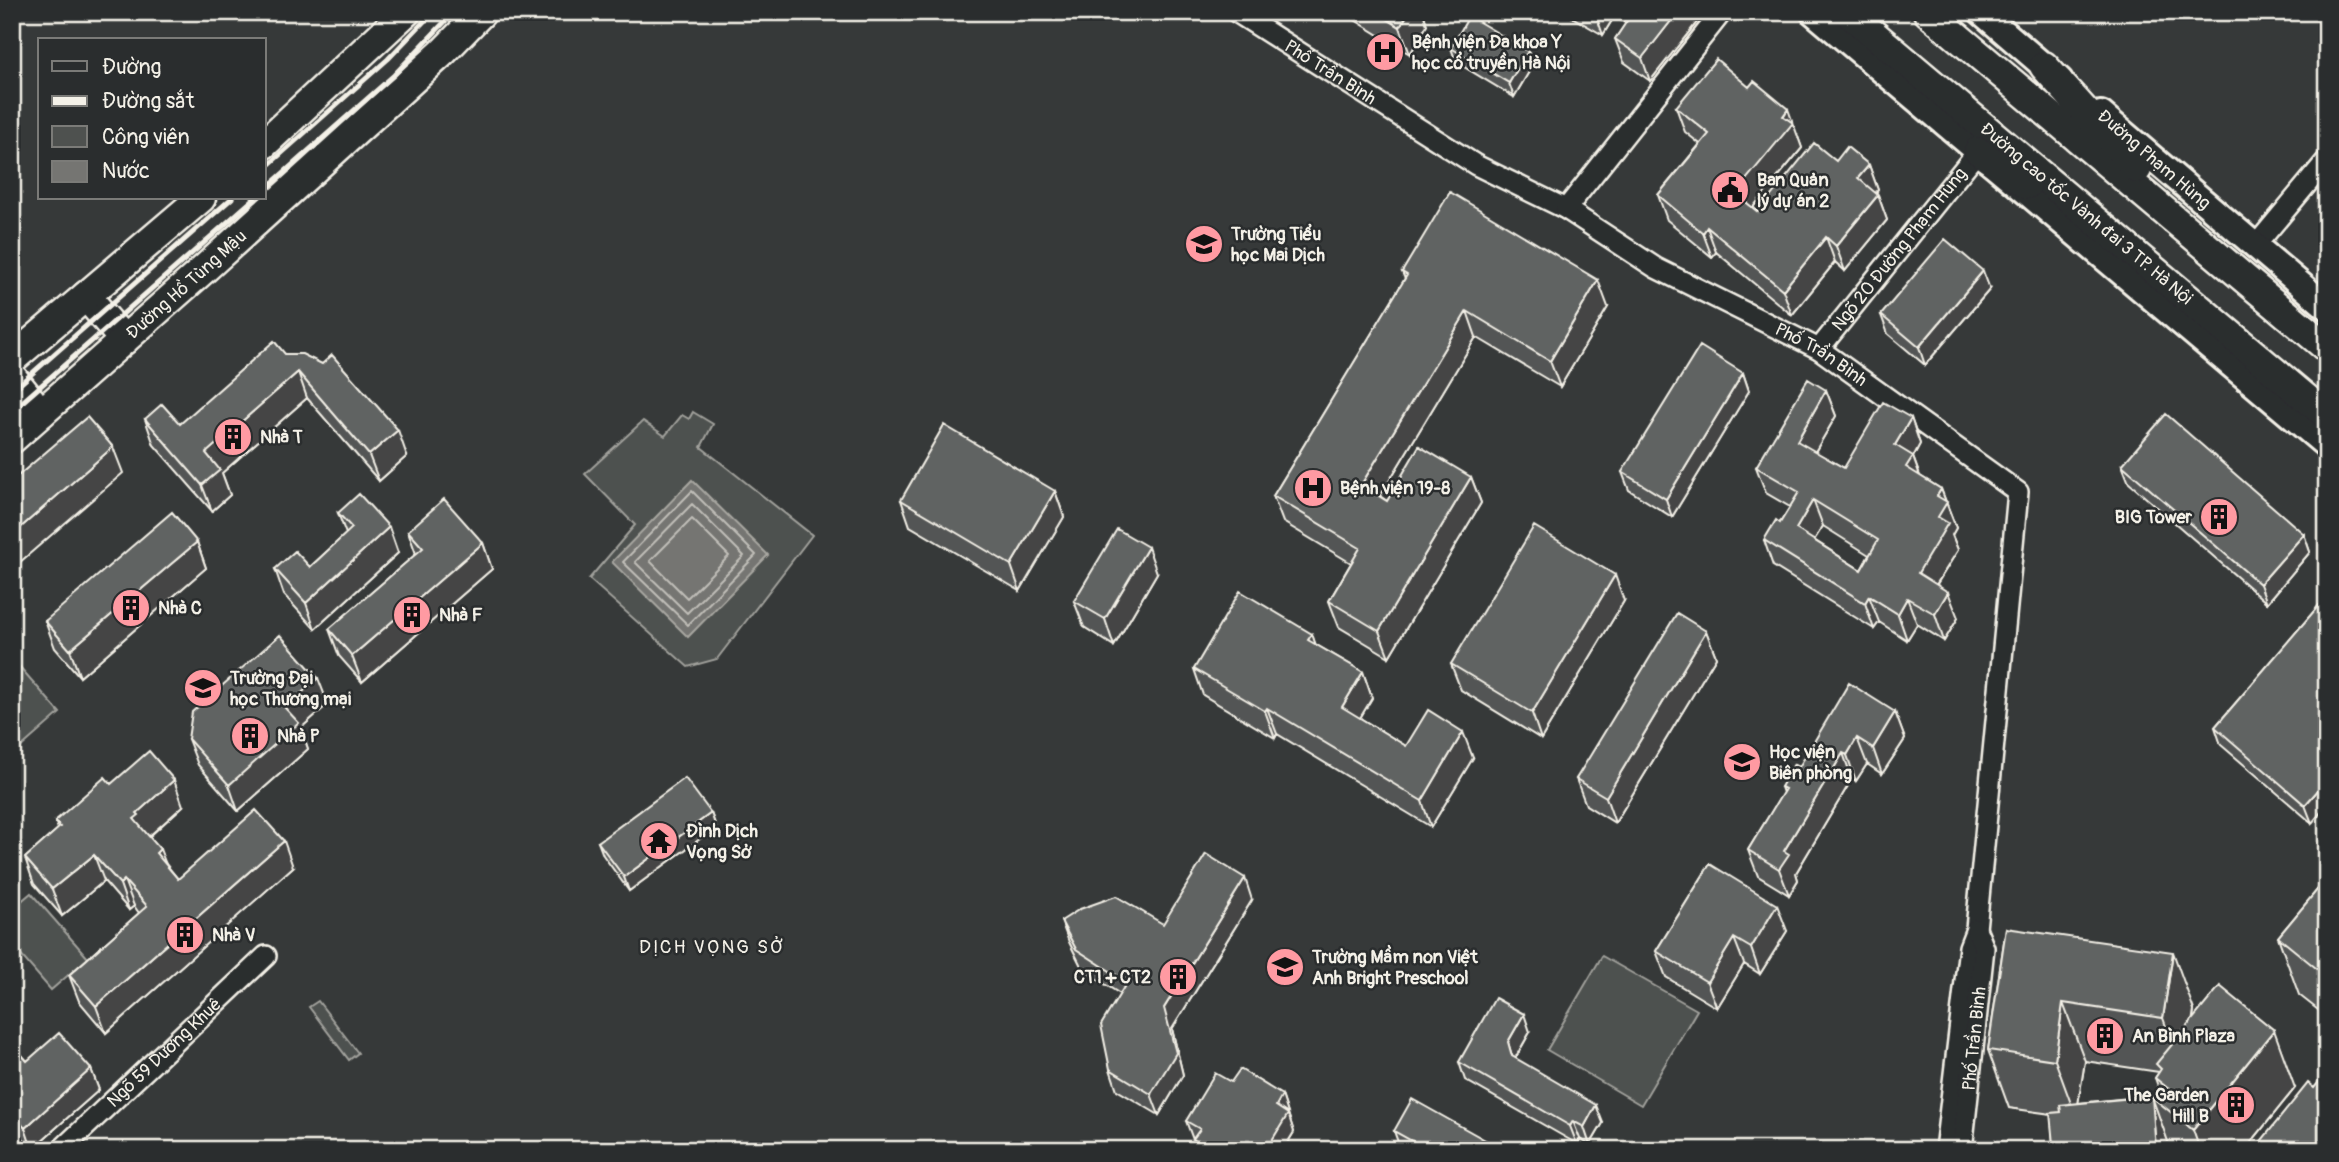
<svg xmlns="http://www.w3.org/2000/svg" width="2339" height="1162" viewBox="0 0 2339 1162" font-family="Pangolin,sans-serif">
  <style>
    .green { fill: #4e514f; stroke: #a1a19c; stroke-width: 2 }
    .water { fill: #757572; stroke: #a8a7a1; stroke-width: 2 }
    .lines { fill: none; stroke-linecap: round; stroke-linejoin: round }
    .shore { stroke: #c1bfb9; stroke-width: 2 }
    .minor-casing { stroke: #f4f1e8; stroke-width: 24 }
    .major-casing { stroke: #f4f1e8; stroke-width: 30 }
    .highway-casing { stroke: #f4f1e8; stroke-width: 33 }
    .minor { stroke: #2a2d2e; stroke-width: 19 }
    .major { stroke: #2a2d2e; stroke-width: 24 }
    .highway { stroke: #2a2d2e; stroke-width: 28 }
    .rail { stroke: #f4f1e8; stroke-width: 5 }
    .wall { fill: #535554; stroke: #f4f1e8; stroke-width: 2; fill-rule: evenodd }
    .shaded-wall { fill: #444545; stroke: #f4f1e8; stroke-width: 2 }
    .building { fill: #616362; stroke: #f4f1e8; stroke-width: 2; fill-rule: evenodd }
    .labels { text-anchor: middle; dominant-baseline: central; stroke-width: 5; stroke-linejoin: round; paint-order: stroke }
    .poi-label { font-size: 18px; font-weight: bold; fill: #f4f1e8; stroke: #2a2d2e; text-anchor: start }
    .street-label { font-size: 18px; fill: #f4f1e8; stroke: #2a2d2e }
    .neighbourhood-label { font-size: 19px; letter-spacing: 2px; fill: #f4f1e8; stroke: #2a2d2e }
  </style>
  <rect width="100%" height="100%" fill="#363939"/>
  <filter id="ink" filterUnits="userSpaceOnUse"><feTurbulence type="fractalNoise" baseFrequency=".0143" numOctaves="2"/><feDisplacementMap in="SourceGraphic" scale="14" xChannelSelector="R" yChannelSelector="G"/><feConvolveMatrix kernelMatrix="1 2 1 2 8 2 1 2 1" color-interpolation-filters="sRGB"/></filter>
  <g filter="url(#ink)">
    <path class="green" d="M 693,412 L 713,424 L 701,447 L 812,535 L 717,659 L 688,667 L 589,579 L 635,525 L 585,474 L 643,421 L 665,436 L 682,415 L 689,419 Z
      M 12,658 L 60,713 L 12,755 Z
      M 31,893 L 88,958 L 51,990 L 12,945 L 12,909 Z
      M 1602,956 L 1697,1010 L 1641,1105 L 1547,1050 Z
      M 318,1001 L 358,1053 L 349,1060 L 309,1007 Z"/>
    <path class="water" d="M 692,480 L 768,555 L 688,637 L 612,562 Z"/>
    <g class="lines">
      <path class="shore" d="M 692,491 L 756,555 L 688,625 L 623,562 Z
        M 692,504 L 744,556 L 687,613 L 635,562 Z
        M 692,519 L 729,556 L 687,598 L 650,561 Z"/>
      <defs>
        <g id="minor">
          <path id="s1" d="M 1236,12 L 1476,165 L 1566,209 L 1656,268 L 1819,349 L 2018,492 L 1976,929 L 1969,947 L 1945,1150"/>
          <path d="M 1566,209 L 1722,12"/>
          <path d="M 2256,245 L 2327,160"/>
          <path id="s2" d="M 1819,349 L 1978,151"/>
          <path id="s3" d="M 61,1150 L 266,956"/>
          <path id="s4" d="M 1962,1150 L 1984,948 L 1976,929"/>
        </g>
        <g id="major">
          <path d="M 1813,12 L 2327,446"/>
          <path d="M 1981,12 L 2060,80"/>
          <path id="s5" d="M 2101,114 L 2327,307"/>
        </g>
        <g id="highway">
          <path id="s6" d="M 1847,12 L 2327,416"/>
          <path d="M 1928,12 L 2327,348"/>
          <path d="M 2044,66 L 2137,169"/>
          <path d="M 264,144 L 406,12"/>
          <path d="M 1978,151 L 2027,185"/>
          <path d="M 86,296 L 124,340"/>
          <path d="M 12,359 L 201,198"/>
          <path d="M 12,377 L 41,413"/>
          <path id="s7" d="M 12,439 L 203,270 L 443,52 L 482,12"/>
        </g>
      </defs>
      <use href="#minor" class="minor-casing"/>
      <use href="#major" class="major-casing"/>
      <use href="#highway" class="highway-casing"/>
      <use href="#minor" class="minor"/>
      <use href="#major" class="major"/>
      <use href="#highway" class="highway"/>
      <path class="rail" d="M 264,169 L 388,59 L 433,12
        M 264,190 L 394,75 L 454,12
        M 12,391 L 232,198
        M 12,411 L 255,198"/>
    </g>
    <path class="wall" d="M 1342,12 L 1423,12 L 1427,25 L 1410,54 Z
      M 1571,12 L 1705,12 L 1650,81 L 1624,62 L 1615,39 L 1626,23 L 1614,17 L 1603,35 L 1572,17 Z
      M 1451,48 L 1528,51 L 1533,65 L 1514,97 L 1456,62 Z
      M 1676,107 L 1797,134 L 1802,148 L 1753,207 L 1758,212 L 1836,161 L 1869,165 L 1878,190 L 1875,193 L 1878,195 L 1887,220 L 1845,271 L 1835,262 L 1792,315 L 1716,252 L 1712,257 L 1667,220 L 1658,195 L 1700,144 L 1685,132 Z
      M 1402,272 L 1608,307 L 1560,387 L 1476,337 L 1380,496 L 1387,501 L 1471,477 L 1481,503 L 1389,657 L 1339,627 L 1329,601 L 1351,563 L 1283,522 L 1273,496 L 1405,279 Z
      M 1990,289 L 1925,365 L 1888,334 L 1881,315 Z
      M 285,354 L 407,456 L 379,481 L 307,398 L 222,473 L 230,495 L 212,511 L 154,445 L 145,419 L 180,424 Z
      M 1743,373 L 1749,391 L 1672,517 L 1629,490 L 1622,472 Z
      M 1826,390 L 1836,416 L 1815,452 L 1844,468 L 1911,418 L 1920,444 L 1913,457 L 1920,476 L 1941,489 L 1956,528 L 1952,535 L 1958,550 L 1937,584 L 1958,618 L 1944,641 L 1917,624 L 1907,640 L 1879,622 L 1874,629 L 1773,566 L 1764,540 L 1780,523 L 1790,507 L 1766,493 L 1756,467 ZM 1823,526 L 1869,555 L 1861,570 L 1814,540 Z
      M 2122,465 L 2304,534 L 2310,552 L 2267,603 L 2129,483 Z
      M 1055,491 L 1064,517 L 1020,591 L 910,526 L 901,500 Z
      M 338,513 L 398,553 L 315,629 L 284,595 L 275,569 L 310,567 L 346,534 Z
      M 408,531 L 483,543 L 492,569 L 362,682 L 339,656 L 329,629 L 416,554 Z
      M 197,542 L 206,568 L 80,677 L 55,648 L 45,621 Z
      M 1157,573 L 1114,646 L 1084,627 L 1074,601 Z
      M 2327,596 L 2312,823 L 2221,745 L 2215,727 Z
      M 1624,601 L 1541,739 L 1461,690 L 1451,664 Z
      M 1706,631 L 1716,657 L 1615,823 L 1586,805 L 1576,779 Z
      M 1312,634 L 1315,644 L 1363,672 L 1372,698 L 1360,718 L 1406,746 L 1473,758 L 1431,827 L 1277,734 L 1275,738 L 1203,695 L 1194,669 Z
      M 328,704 L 301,728 L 308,749 L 238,811 L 198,765 L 188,739 Z
      M 1895,712 L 1905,739 L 1882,774 L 1867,764 L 1856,781 L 1852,779 L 1796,873 L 1798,880 L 1789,895 L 1758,876 L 1748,850 L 1783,793 L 1781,787 L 1799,767 Z
      M 111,784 L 183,806 L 149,837 L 166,864 L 178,879 L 293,867 L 106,1033 L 79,1001 L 69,975 L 139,913 L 134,906 L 129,910 L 104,881 L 62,916 L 34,884 L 25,858 L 58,829 L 55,821 Z
      M 711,813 L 716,827 L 629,891 L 603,855 L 598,842 Z
      M 1710,864 L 1787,931 L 1760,974 L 1744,964 L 1717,1008 L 1666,977 L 1656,951 Z
      M 2327,878 L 2327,1017 L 2299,995 L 2278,937 Z
      M 1252,900 L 1172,1029 L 1183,1075 L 1159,1115 L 1117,1090 L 1110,1069 L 1120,994 L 1083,970 L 1069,942 L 1061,921 L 1163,924 Z
      M 2006,928 L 2194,1010 L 2193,1020 L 2295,1088 L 2245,1150 L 2044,1150 L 2053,1144 L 2051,1114 L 2009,1108 L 1988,1050 ZM 2085,1061 L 2159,1072 L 2155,1078 L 2161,1095 L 2078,1103 Z
      M 1530,1032 L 1515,1059 L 1603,1123 L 1590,1145 L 1580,1139 L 1577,1144 L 1465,1080 L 1459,1062 Z
      M 12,1044 L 27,1061 L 91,1069 L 99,1090 L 32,1149 L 12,1126 Z
      M 1231,1082 L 1282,1095 L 1294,1132 L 1283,1150 L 1197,1150 L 1186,1121 Z
      M 1394,1131 L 1503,1150 L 1408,1150 L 1399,1145 Z"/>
    <path class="shaded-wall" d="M 1409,12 L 1423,12 L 1427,25 L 1410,54 L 1400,27 Z
      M 1595,12 L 1613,12 L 1614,17 L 1603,35 Z
      M 1678,12 L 1705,12 L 1650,81 L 1642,58 Z
      M 1528,51 L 1533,65 L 1514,97 L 1509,83 Z
      M 1788,109 L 1802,148 L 1744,218 L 1735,193 Z
      M 1869,165 L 1878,190 L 1867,203 L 1858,178 Z
      M 1878,195 L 1887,220 L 1845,271 L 1836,246 Z
      M 1707,227 L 1716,252 L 1712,257 L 1703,233 Z
      M 1826,237 L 1835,262 L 1792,315 L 1783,290 Z
      M 1983,271 L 1990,289 L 1925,365 L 1919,347 Z
      M 1598,280 L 1608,307 L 1560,387 L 1550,361 Z
      M 1467,311 L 1476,337 L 1371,511 L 1361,485 Z
      M 298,372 L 307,398 L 222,473 L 230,495 L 212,511 L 202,485 L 206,453 Z
      M 1743,373 L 1749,391 L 1672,517 L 1666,499 Z
      M 1826,390 L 1836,416 L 1806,467 L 1797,441 Z
      M 1911,418 L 1920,444 L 1913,457 L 1922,482 L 1915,493 L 1895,445 Z
      M 398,430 L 407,456 L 379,481 L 369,455 Z
      M 113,447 L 123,473 L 12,569 L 12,535 Z
      M 1471,477 L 1481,503 L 1389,657 L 1379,631 Z
      M 1941,489 L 1956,528 L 1952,535 L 1958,550 L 1927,599 L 1918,573 L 1938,517 L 1937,496 Z
      M 1055,491 L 1064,517 L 1020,591 L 1011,565 Z
      M 1813,500 L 1823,526 L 1805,555 L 1796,529 Z
      M 389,527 L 398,553 L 315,629 L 306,603 Z
      M 2304,534 L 2310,552 L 2267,603 L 2260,584 Z
      M 197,542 L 206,568 L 80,677 L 70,650 Z
      M 483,543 L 492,569 L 362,682 L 352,656 Z
      M 1148,547 L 1157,573 L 1114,646 L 1105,619 Z
      M 1615,575 L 1624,601 L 1541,739 L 1532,713 Z
      M 1948,592 L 1958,618 L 1944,641 L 1935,614 Z
      M 1869,596 L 1879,622 L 1874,629 L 1865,603 Z
      M 1907,598 L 1917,624 L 1907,640 L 1898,614 Z
      M 1706,631 L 1716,657 L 1615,823 L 1606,797 Z
      M 1312,634 L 1321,660 L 1308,640 Z
      M 1363,672 L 1372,698 L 1351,733 L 1342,707 Z
      M 318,678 L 328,704 L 301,728 L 308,749 L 238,811 L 229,785 L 285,708 Z
      M 1267,708 L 1277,734 L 1275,738 L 1265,711 Z
      M 1895,712 L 1905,739 L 1882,774 L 1873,748 Z
      M 1463,732 L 1473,758 L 1431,827 L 1422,801 Z
      M 1857,738 L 1867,764 L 1856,781 L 1847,755 Z
      M 1843,753 L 1852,779 L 1796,873 L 1798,880 L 1789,895 L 1779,869 L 1784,851 Z
      M 174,780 L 183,806 L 147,838 L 134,819 L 137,813 Z
      M 2327,780 L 2327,805 L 2312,823 L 2305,805 Z
      M 711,813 L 716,827 L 629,891 L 624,877 Z
      M 284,841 L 293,867 L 106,1033 L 96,1006 Z
      M 160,849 L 170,875 L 156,853 Z
      M 94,855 L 104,881 L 62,916 L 52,889 Z
      M 1245,878 L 1252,900 L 1172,1029 L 1183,1075 L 1159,1115 L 1151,1094 L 1164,1008 Z
      M 124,880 L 134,906 L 129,910 L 120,884 Z
      M 1777,905 L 1787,931 L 1760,974 L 1751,948 Z
      M 1734,938 L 1744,964 L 1717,1008 L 1707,982 Z
      M 2173,952 L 2194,1010 L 2184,1076 L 2163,1018 Z
      M 2063,1003 L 2085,1061 L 2076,1117 L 2055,1060 Z
      M 1524,1014 L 1530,1032 L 1514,1060 L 1512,1056 L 1508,1042 Z
      M 2274,1030 L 2295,1088 L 2245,1150 L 2200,1150 L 2193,1130 Z
      M 91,1069 L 99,1090 L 32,1149 L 25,1128 Z
      M 1282,1095 L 1294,1132 L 1283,1150 L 1266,1150 L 1276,1106 Z
      M 2152,1097 L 2171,1150 L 2156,1150 Z
      M 1596,1105 L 1603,1123 L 1590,1145 L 1584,1127 Z
      M 1573,1121 L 1580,1139 L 1577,1144 L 1570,1126 Z"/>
    <path class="building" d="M 1376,12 L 1409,12 L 1400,27 Z
      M 1633,12 L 1678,12 L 1642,58 L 1615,39 Z
      M 1469,16 L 1528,51 L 1509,83 L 1451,48 Z
      M 1716,59 L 1749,87 L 1754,81 L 1788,109 L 1783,116 L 1793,123 L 1735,193 L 1758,212 L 1814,143 L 1836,161 L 1847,147 L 1869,165 L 1858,178 L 1878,195 L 1836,246 L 1826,237 L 1783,290 L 1707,227 L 1703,233 L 1658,195 L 1709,134 L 1676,107 Z
      M 1450,192 L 1598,280 L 1550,361 L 1467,311 L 1361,485 L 1387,501 L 1419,446 L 1471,477 L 1379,631 L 1329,601 L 1360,548 L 1273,496 L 1407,275 L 1402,272 Z
      M 1945,239 L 1983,271 L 1919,347 L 1881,315 Z
      M 274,341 L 285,354 L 302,354 L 322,364 L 332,355 L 398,430 L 369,455 L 298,372 L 206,453 L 220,470 L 202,485 L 145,419 L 162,404 L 180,424 Z
      M 1700,346 L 1743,373 L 1666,499 L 1622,472 Z
      M 1808,379 L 1826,390 L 1797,441 L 1844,468 L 1883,402 L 1911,418 L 1895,445 L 1913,456 L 1906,467 L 1941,489 L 1937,496 L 1947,502 L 1938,517 L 1948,523 L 1918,573 L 1948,592 L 1935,614 L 1907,598 L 1898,614 L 1869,596 L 1865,603 L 1764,540 L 1776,520 L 1780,523 L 1799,492 L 1756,467 ZM 1813,500 L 1878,540 L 1861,570 L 1796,529 Z
      M 2166,414 L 2304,534 L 2260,584 L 2122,465 Z
      M 87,417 L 113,447 L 12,535 L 12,481 Z
      M 944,425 L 1055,491 L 1011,565 L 901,500 Z
      M 359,494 L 389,527 L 306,603 L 275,569 L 295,551 L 310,567 L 352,528 L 338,513 Z
      M 444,499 L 483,543 L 352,656 L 329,629 L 423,548 L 408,531 Z
      M 172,512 L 197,542 L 70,650 L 45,621 Z
      M 1534,526 L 1615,575 L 1532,713 L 1451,664 Z
      M 1117,529 L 1148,547 L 1105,619 L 1074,601 Z
      M 1240,591 L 1312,634 L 1308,640 L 1363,672 L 1342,707 L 1406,746 L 1428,710 L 1463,732 L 1422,801 L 1267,708 L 1265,711 L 1194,669 Z
      M 2327,596 L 2327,780 L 2305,805 L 2215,727 Z
      M 1677,613 L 1706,631 L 1606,797 L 1576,779 Z
      M 280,635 L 318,678 L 285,708 L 299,723 L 229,785 L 188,739 L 192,712 Z
      M 1849,683 L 1895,712 L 1873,748 L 1857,738 L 1847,755 L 1843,753 L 1784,851 L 1789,854 L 1779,869 L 1748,850 L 1785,789 L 1781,787 L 1794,764 L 1799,767 Z
      M 149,751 L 174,780 L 137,813 L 139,815 L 134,819 L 160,849 L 156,853 L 178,879 L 256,810 L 284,841 L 96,1006 L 69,975 L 147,906 L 124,880 L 120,884 L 94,855 L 52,889 L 25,858 L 60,827 L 55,821 L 105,777 L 111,784 Z
      M 685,778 L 711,813 L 624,877 L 598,842 Z
      M 1206,854 L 1245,878 L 1164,1008 L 1176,1053 L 1151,1094 L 1110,1069 L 1101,1025 L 1127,982 L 1076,949 L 1061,921 L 1080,909 L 1116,896 L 1163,924 Z
      M 1710,864 L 1777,905 L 1751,948 L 1734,938 L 1707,982 L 1656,951 Z
      M 2327,878 L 2327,977 L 2278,937 Z
      M 2006,928 L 2173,952 L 2163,1018 L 2063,1003 L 2055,1060 L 1988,1050 Z
      M 2220,986 L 2274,1030 L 2193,1130 L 2152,1097 L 2156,1150 L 2044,1150 L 2043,1145 L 2053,1144 L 2050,1113 L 2061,1112 L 2060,1105 L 2175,1094 L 2155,1078 L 2161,1069 L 2156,1064 Z
      M 1495,998 L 1524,1014 L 1508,1042 L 1512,1056 L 1596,1105 L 1584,1127 L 1573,1121 L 1570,1126 L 1459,1062 Z
      M 59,1033 L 91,1069 L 25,1128 L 12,1114 L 12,1044 L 27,1061 Z
      M 1240,1069 L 1282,1095 L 1276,1106 L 1288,1114 L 1266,1150 L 1211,1150 L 1193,1139 L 1200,1129 L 1186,1121 L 1215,1073 L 1231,1082 Z
      M 2327,1072 L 2327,1150 L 2254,1150 L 2308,1083 L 2314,1088 Z
      M 1412,1099 L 1503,1150 L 1428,1150 L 1394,1131 Z"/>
  </g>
  <defs>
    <symbol id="hospital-disc" viewBox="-11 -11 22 22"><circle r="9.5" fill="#ff9aa2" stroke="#2a2d2e"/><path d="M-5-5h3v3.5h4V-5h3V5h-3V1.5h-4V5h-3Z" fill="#111"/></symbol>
    <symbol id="civic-disc" viewBox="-11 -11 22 22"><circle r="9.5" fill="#ff9aa2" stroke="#2a2d2e"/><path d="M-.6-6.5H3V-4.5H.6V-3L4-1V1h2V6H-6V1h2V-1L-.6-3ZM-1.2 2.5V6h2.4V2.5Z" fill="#111"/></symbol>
    <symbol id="school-disc" viewBox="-11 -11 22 22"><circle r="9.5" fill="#ff9aa2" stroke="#2a2d2e"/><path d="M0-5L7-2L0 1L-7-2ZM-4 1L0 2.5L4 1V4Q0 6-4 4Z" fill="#111"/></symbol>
    <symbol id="building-disc" viewBox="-11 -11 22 22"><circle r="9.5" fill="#ff9aa2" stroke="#2a2d2e"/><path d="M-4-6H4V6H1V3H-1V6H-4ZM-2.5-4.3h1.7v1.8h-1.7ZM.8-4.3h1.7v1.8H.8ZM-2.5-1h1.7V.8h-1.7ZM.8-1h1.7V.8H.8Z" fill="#111"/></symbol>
    <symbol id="university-disc" viewBox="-11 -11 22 22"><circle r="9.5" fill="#ff9aa2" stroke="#2a2d2e"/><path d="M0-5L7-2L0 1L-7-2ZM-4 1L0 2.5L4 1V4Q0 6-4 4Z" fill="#111"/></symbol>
    <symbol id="temple-disc" viewBox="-11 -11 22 22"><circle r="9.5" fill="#ff9aa2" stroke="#2a2d2e"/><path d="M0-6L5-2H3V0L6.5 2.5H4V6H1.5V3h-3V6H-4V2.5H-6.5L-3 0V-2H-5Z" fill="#111"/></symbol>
  </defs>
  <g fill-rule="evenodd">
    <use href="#hospital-disc" x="1363" y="30" width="44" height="44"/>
    <use href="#civic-disc" x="1708" y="168" width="44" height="44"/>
    <use href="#school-disc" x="1182" y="222" width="44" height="44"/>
    <use href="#building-disc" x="211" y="415" width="44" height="44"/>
    <use href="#hospital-disc" x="1291" y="466" width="44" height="44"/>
    <use href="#building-disc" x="2197" y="495" width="44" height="44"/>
    <use href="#building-disc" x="109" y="586" width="44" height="44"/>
    <use href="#building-disc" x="390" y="593" width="44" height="44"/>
    <use href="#university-disc" x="181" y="666" width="44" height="44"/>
    <use href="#building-disc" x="228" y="714" width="44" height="44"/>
    <use href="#university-disc" x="1720" y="740" width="44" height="44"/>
    <use href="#temple-disc" x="637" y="819" width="44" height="44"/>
    <use href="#building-disc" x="163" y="913" width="44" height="44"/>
    <use href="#school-disc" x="1263" y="945" width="44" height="44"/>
    <use href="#building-disc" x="1156" y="955" width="44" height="44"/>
    <use href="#building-disc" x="2083" y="1014" width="44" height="44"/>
    <use href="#building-disc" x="2214" y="1083" width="44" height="44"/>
  </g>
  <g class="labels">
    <g class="poi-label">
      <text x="1412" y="42">Bệnh viện Đa khoa Y<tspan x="1412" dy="21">học cổ truyền Hà Nội</tspan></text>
      <text x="1757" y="180">Ban Quản<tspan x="1757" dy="21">lý dự án 2</tspan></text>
      <text x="1231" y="234">Trường Tiểu<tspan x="1231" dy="21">học Mai Dịch</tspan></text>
      <text x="260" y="437">Nhà T</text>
      <text x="1340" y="488">Bệnh viện 19-8</text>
      <text x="2192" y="517" text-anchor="end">BIG Tower</text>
      <text x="158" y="608">Nhà C</text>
      <text x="439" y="615">Nhà F</text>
      <text x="230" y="678">Trường Đại<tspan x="230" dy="21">học Thương mại</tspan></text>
      <text x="277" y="736">Nhà P</text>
      <text x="1769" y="752">Học viện<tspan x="1769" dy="21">Biên phòng</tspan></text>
      <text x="686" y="831">Đình Dịch<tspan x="686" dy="21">Vọng Sở</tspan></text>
      <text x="212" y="935">Nhà V</text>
      <text x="1312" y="957">Trường Mầm non Việt<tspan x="1312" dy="21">Anh Bright Preschool</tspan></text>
      <text x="1151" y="977" text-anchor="end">CT1 + CT2</text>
      <text x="2132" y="1036">An Bình Plaza</text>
      <text x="2209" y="1095" text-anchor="end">The Garden<tspan x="2209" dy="21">Hill B</tspan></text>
    </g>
    <g class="street-label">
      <text stroke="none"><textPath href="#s1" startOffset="112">Phố Trần Bình</textPath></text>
      <text stroke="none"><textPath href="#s5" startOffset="70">Đường Phạm Hùng</textPath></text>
      <text stroke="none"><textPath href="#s6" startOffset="313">Đường cao tốc Vành đai 3 TP. Hà Nội</textPath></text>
      <text stroke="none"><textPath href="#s2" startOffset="128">Ngõ 20 Đường Phạm Hùng</textPath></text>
      <text stroke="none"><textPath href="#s7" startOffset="233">Đường Hồ Tùng Mậu</textPath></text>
      <text stroke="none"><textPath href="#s1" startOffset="679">Phố Trần Bình</textPath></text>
      <text stroke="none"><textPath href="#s4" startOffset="112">Phố Trần Bình</textPath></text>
      <text stroke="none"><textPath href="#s3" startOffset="142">Ngõ 59 Dương Khuê</textPath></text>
    </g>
    <g class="neighbourhood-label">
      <text x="712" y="947">DỊCH VỌNG SỞ</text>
    </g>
  </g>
  <rect width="2339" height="1162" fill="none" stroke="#2a2d2e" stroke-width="42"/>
  <rect x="21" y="21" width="2297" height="1120" fill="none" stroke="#f4f1e8" stroke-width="2.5" filter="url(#ink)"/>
  <rect x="38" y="38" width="228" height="161" fill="#2a2d2e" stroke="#7b7b78" stroke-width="2"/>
  <rect x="52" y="61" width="35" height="10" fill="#2a2d2e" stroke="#7b7b78" stroke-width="2"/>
  <text x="102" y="74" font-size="21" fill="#f4f1e8">Đường</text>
  <rect x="52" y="96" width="35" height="10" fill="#f4f1e8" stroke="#7b7b78" stroke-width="2"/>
  <text x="102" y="108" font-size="21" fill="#f4f1e8">Đường sắt</text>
  <rect x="52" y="126" width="35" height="21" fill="#4e514f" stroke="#7b7b78" stroke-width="2"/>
  <text x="102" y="144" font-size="21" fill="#f4f1e8">Công viên</text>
  <rect x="52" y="161" width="35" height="21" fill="#757572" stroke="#7b7b78" stroke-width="2"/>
  <text x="102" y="178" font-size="21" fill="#f4f1e8">Nước</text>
</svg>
